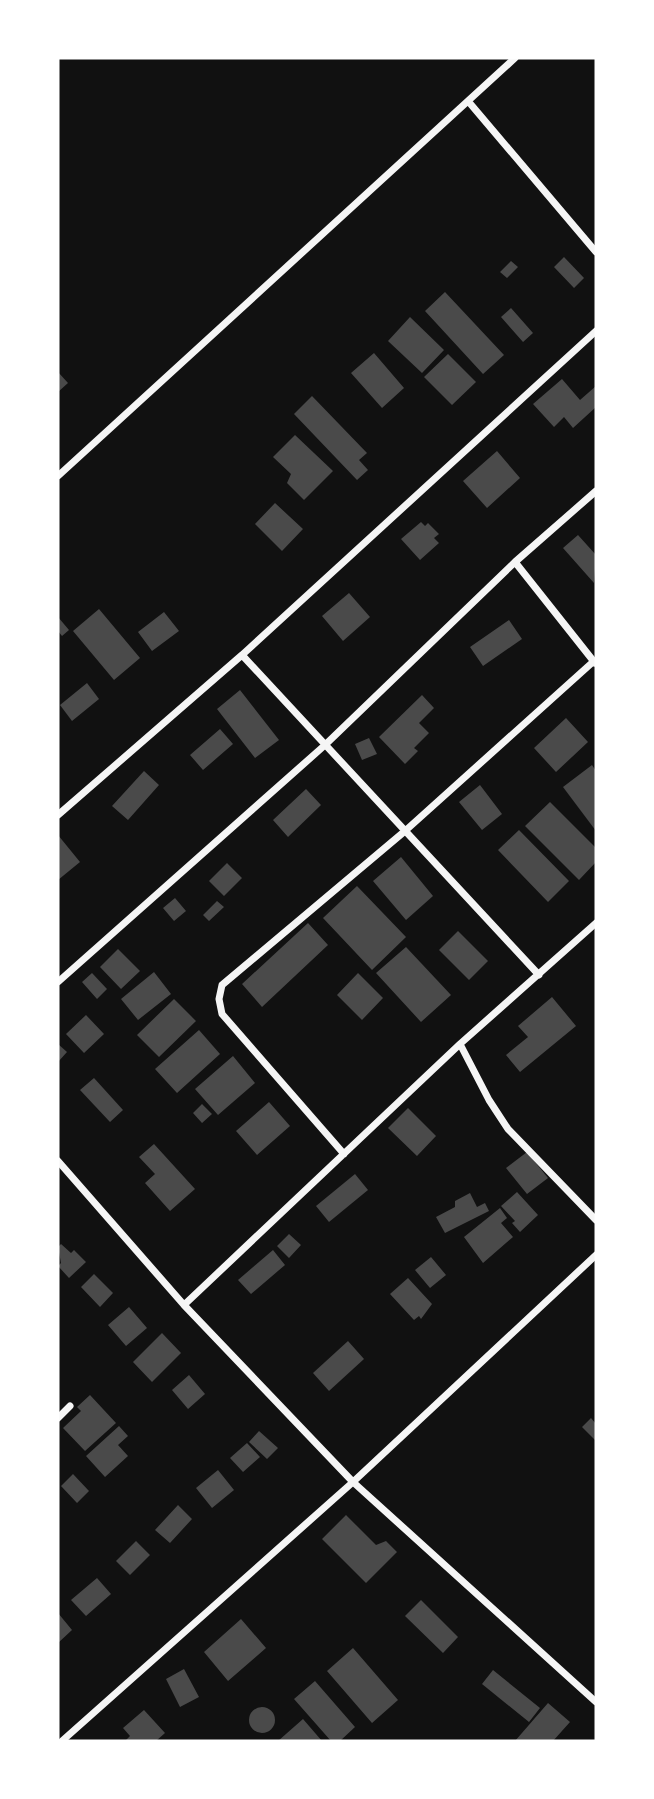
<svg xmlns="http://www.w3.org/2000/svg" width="654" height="1799" viewBox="0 0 654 1799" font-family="Mulish,sans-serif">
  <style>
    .building { fill: #4a4a4a }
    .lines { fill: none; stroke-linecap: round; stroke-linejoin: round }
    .minor { stroke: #f5f5f5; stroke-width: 7 }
  </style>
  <rect width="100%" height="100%" fill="#111"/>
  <path class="building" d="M 564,257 L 584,278 L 574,288 L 554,267 Z
    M 511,261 L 518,267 L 507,278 L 500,272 Z
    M 445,292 L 504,355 L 483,374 L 425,311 Z
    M 511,308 L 533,333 L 523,342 L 501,317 Z
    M 410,317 L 444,350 L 422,373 L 388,341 Z
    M 374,353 L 404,388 L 382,408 L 351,373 Z
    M 448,354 L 476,382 L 452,405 L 424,377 Z
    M 58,372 L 68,383 L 58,392 Z
    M 562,379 L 580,400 L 596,386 L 596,407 L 573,428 L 564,417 L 554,427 L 533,404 Z
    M 312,396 L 367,453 L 359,460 L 368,470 L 357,480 L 294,414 Z
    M 295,435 L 333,471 L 304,500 L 287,483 L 291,474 L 273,457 Z
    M 497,451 L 520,478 L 487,508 L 463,481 Z
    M 275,503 L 303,529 L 282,551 L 255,524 Z
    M 421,522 L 425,526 L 428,523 L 439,534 L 434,538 L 439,543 L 420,560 L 401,539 Z
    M 578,535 L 596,555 L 594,583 L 563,548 Z
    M 349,593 L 370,617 L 343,641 L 322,616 Z
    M 99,609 L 140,658 L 114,680 L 73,631 Z
    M 164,612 L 179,631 L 152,651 L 138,632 Z
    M 58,617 L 69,630 L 62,636 L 58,631 Z
    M 509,620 L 522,639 L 483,666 L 470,647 Z
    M 87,683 L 99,699 L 72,721 L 60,705 Z
    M 240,690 L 279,740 L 255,758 L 217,709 Z
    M 422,695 L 434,708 L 419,723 L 429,733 L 414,748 L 418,751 L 405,764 L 379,737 Z
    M 566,718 L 588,742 L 556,772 L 534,748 Z
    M 220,729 L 233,744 L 203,770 L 190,755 Z
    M 369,738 L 377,754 L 362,760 L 355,744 Z
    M 592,765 L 596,771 L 596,831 L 563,787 Z
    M 144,771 L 159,785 L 128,820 L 112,806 Z
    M 480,785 L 502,814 L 482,830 L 459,802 Z
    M 306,789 L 321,805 L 288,837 L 273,820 Z
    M 550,802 L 596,848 L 596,862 L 579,880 L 525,826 Z
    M 519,830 L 569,881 L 548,902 L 498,850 Z
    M 58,835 L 80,862 L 58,880 Z
    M 401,857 L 433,896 L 406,920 L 373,881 Z
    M 227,863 L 242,878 L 224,896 L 209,881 Z
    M 357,886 L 406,937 L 372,970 L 323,918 Z
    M 175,898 L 186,911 L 174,921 L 163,908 Z
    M 217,901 L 224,907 L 209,921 L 203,915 Z
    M 308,923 L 328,945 L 262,1007 L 242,984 Z
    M 458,931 L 488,961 L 469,980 L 439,950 Z
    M 406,947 L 451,995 L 421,1022 L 376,973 Z
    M 118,949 L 140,971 L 121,989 L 100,967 Z
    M 154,972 L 171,994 L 138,1020 L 121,999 Z
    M 92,973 L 107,989 L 97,999 L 82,982 Z
    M 358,973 L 383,998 L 362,1020 L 337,995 Z
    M 552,997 L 576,1026 L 520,1072 L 506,1055 L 528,1037 L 518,1026 Z
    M 174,999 L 196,1021 L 159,1057 L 137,1035 Z
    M 86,1015 L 104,1034 L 84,1053 L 66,1034 Z
    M 199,1030 L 220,1054 L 177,1093 L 155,1069 Z
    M 58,1044 L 67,1052 L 58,1062 Z
    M 233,1056 L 255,1083 L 218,1115 L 195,1089 Z
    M 94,1078 L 123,1110 L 110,1122 L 80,1090 Z
    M 269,1102 L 290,1126 L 257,1155 L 236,1131 Z
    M 202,1104 L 212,1114 L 202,1123 L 193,1113 Z
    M 408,1108 L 436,1136 L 417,1156 L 388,1128 Z
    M 154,1144 L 195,1189 L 170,1211 L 145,1183 L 155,1174 L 139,1157 Z
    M 527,1152 L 548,1178 L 527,1194 L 506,1168 Z
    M 355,1174 L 368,1190 L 329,1222 L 316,1206 Z
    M 517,1192 L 538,1215 L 520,1232 L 512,1223 L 515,1221 L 501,1206 Z
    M 470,1193 L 477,1207 L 485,1203 L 489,1211 L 445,1233 L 436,1217 L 455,1207 L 455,1201 Z
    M 500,1208 L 507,1218 L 501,1223 L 513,1237 L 483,1263 L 464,1237 Z
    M 289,1234 L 301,1245 L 289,1258 L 277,1246 Z
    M 61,1244 L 71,1253 L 74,1250 L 86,1262 L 69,1278 L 58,1266 L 61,1263 L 58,1247 Z
    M 273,1250 L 285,1265 L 251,1294 L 238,1280 Z
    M 431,1257 L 446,1275 L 430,1288 L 415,1270 Z
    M 94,1274 L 113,1293 L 100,1307 L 81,1287 Z
    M 408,1278 L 432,1304 L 421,1319 L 419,1316 L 414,1320 L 390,1294 Z
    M 129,1307 L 147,1328 L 126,1346 L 108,1325 Z
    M 162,1333 L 181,1353 L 152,1382 L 133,1362 Z
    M 348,1341 L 364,1359 L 329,1391 L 313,1373 Z
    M 189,1375 L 205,1394 L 188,1409 L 172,1390 Z
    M 90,1395 L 116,1423 L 85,1451 L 63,1428 L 81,1411 L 77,1407 Z
    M 591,1418 L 596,1424 L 596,1441 L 582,1427 Z
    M 119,1426 L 128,1436 L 118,1445 L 128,1456 L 105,1477 L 86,1456 Z
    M 259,1431 L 278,1448 L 267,1459 L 249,1442 Z
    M 247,1443 L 260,1457 L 243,1472 L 230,1458 Z
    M 218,1470 L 234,1490 L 212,1508 L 196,1488 Z
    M 73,1474 L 89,1491 L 77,1503 L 61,1486 Z
    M 178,1505 L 192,1519 L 170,1543 L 155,1530 Z
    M 346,1515 L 376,1545 L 386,1541 L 397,1552 L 366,1583 L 322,1539 Z
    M 136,1541 L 150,1555 L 130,1575 L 116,1561 Z
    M 97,1578 L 111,1594 L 86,1616 L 71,1600 Z
    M 421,1600 L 458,1637 L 443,1653 L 405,1616 Z
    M 58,1613 L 72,1630 L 58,1643 Z
    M 241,1619 L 266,1648 L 228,1681 L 204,1652 Z
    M 353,1648 L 398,1700 L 372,1723 L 327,1671 Z
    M 184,1669 L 199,1697 L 180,1707 L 166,1679 Z
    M 493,1670 L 540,1708 L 529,1722 L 482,1684 Z
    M 315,1681 L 355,1727 L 340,1741 L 331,1741 L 294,1699 Z
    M 548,1703 L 570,1722 L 553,1741 L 515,1741 Z
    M249 1720a13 13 0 1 1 26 0a13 13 0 1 1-26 0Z
    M 144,1710 L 165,1733 L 156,1741 L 125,1741 L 130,1736 L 123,1728 Z
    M 303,1719 L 322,1741 L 278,1741 Z"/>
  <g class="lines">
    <path class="minor" d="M 468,101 L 596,252
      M 58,476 L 515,58
      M 515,562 L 595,663
      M 242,655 L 539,975
      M 58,815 L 242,655 L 596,331
      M 58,982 L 325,745 L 515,562 L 596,491
      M 460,1044 L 489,1100 L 508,1129 L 596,1220
      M 344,1154 L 222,1014 L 219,999 L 222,985 L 405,831 L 594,661
      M 58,1161 L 184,1305 L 353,1482 L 596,1702
      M 184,1305 L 460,1044 L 596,923
      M 58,1418 L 70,1406
      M 62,1741 L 353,1482 L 596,1255"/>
  </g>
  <rect width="654" height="1799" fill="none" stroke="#ffffff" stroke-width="119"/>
</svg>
